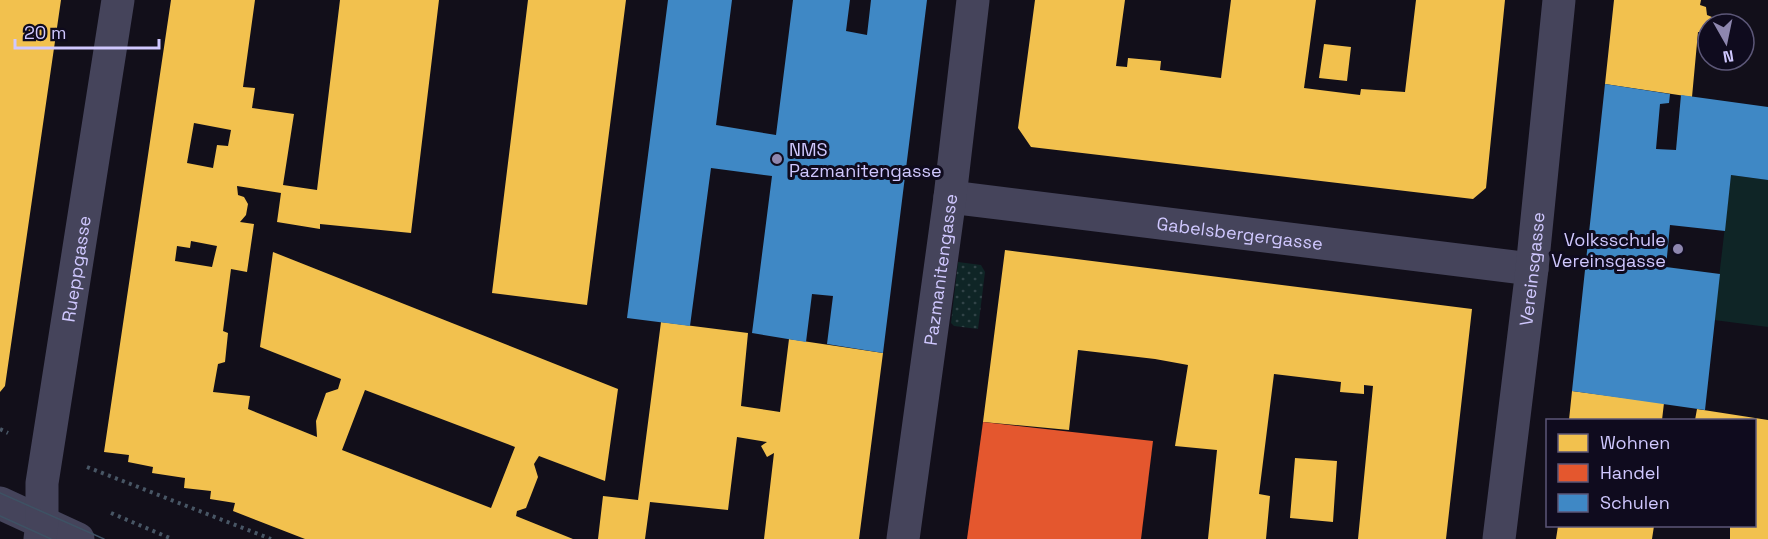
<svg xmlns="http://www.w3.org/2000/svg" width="1768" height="539" viewBox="0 0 1768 539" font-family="'Space Grotesk',sans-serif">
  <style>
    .grass { fill: url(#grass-dots) }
    .pitch { fill: #0f2526 }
    .homes { fill: #f2c14e; fill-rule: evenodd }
    .shops { fill: #e4572e }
    .schools { fill: #3f88c5 }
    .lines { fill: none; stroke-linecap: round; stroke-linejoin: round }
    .path { stroke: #485665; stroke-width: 4; stroke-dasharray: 3 4.5; stroke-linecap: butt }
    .minor { stroke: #45445b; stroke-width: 33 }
    .tram { stroke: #3e5264; stroke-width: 1.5 }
    .poi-dot { fill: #8e87af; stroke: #0f0b1e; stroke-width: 2 }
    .labels { text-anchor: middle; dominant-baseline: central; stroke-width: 6; stroke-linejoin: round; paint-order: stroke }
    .poi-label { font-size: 18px; fill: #d0c8ff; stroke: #0f0b1e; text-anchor: start }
    .street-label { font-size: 18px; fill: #d0c8ff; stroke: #0f0b1e }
  </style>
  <defs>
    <pattern id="grass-dots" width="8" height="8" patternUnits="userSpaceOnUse" patternTransform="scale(1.5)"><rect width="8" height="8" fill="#0f2526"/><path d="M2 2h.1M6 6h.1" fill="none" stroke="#314347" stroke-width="1.8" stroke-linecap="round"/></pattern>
  </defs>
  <rect width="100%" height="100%" fill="#120f1a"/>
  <path class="grass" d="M 958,262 L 981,265 L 985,272 L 978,329 L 954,326 L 951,323 Z"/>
  <path class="pitch" d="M 1731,175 L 1768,180 L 1768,327 L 1714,320 Z"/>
  <path class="homes" d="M 0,0 L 61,0 L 5,386 L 0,392 Z
    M 171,0 L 255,0 L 243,87 L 255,88 L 252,108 L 294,114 L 283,185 L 317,190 L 340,0 L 439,0 L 411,233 L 320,224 L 320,229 L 277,222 L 281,193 L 237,186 L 238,195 L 244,197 L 248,204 L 246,215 L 240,222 L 254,224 L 247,272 L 231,269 L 223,331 L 228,333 L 225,362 L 218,364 L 213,392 L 250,396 L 248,409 L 317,437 L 316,421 L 326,393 L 338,389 L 341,379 L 260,347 L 273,252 L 618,389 L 605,481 L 539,456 L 534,464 L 538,477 L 526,508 L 517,511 L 516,516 L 573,539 L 305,539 L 233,511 L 235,503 L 210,499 L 211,491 L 184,488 L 185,478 L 152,473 L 153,467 L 128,462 L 129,455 L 104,452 ZM 194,123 L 231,130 L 228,146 L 217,145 L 213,168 L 187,163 ZM 191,241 L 217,246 L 212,267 L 175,261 L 177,246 L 190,248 ZM 365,390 L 515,447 L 491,508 L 342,450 Z
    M 528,0 L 626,0 L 587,305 L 492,293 Z
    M 1035,0 L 1125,0 L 1116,66 L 1127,67 L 1128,58 L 1161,61 L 1160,70 L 1221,78 L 1231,0 L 1316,0 L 1304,88 L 1360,95 L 1361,89 L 1405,92 L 1416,0 L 1505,0 L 1486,188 L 1473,199 L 1031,147 L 1018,128 Z
    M 1614,0 L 1701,0 L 1700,5 L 1706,7 L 1707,15 L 1712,17 L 1712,24 L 1708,24 L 1708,33 L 1698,32 L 1692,97 L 1605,84 Z
    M 1324,44 L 1351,47 L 1347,81 L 1319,78 Z
    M 1005,250 L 1472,309 L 1446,539 L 1358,539 L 1373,386 L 1364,385 L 1364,394 L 1340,392 L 1341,382 L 1274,374 L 1259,494 L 1270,496 L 1266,539 L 1208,539 L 1217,450 L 1175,446 L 1188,365 L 1155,359 L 1078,350 L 1069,430 L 983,422 Z
    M 661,322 L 748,333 L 741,406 L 780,412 L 789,339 L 883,353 L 859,539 L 764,539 L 774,453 L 767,457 L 761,446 L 767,442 L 737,437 L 728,510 L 650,502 L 645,539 L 598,539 L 603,496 L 638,500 Z
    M 1572,391 L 1664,403 L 1662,420 L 1569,420 Z
    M 1697,409 L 1768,420 L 1768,539 L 1730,539 L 1730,526 L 1755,525 L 1755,420 L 1695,420 Z
    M 1295,458 L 1337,461 L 1333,522 L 1290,518 Z
    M 1558,526 L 1654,526 L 1652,539 L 1556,539 Z"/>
  <path class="shops" d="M 983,422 L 1153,441 L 1141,539 L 967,539 Z"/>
  <path class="schools" d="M 668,0 L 732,0 L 716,125 L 776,135 L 793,0 L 850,0 L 846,31 L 867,35 L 871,0 L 927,0 L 883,353 L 827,344 L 833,296 L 812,294 L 806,342 L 752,333 L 772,176 L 711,168 L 690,326 L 627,318 Z
    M 1605,84 L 1670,94 L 1669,103 L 1660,104 L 1656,149 L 1676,150 L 1681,95 L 1768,107 L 1768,180 L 1731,175 L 1725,231 L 1670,225 L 1666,267 L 1720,274 L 1705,410 L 1572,391 Z"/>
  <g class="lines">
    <path class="path" d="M 0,429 L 8,433
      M 87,467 L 271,539
      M 111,513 L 172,539"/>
    <g class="minor">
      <path id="s1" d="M 950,197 L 1532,269"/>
      <path d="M 0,503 L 78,539"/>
      <path id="s2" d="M 40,539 L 42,523 L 42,483 L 118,0"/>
      <path id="s3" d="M 903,539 L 950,197 L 973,0"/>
      <path id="s4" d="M 1499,539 L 1532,269 L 1559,0"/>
    </g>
    <path class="tram" d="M 0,493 L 104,539
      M 0,516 L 51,539"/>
  </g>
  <g class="poi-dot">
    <circle cx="777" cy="159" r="6"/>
    <circle cx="1678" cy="249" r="6"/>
  </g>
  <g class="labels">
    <g class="poi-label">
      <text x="789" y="149">NMS<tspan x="789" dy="21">Pazmanitengasse</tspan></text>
      <text x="1666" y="239" text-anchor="end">Volksschule<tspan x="1666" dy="21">Vereinsgasse</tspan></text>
    </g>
    <g class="street-label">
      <text stroke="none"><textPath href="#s1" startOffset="292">Gabelsbergergasse</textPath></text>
      <text stroke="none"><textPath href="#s2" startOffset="273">Rueppgasse</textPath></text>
      <text stroke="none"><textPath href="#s3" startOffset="272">Pazmanitengasse</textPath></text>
      <text stroke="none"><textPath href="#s4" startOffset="272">Vereinsgasse</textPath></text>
    </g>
  </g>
  <rect x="1546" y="419" width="210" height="108" fill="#0f0b1e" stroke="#5c5778" stroke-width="1.5"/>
  <rect x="1558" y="434" width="30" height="18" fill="#f2c14e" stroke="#5c5778" stroke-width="1.5"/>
  <text x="1600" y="449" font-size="18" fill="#d0c8ff">Wohnen</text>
  <rect x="1558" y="464" width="30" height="18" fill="#e4572e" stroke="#5c5778" stroke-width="1.5"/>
  <text x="1600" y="479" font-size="18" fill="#d0c8ff">Handel</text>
  <rect x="1558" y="494" width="30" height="18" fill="#3f88c5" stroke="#5c5778" stroke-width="1.5"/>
  <text x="1600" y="509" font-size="18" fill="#d0c8ff">Schulen</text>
  <g transform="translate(1726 42) rotate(171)"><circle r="28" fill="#0f0b1e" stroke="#5c5778" stroke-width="1.5"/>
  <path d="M0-4.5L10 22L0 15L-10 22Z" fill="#8e87af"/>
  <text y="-9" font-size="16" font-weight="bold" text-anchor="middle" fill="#d0c8ff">N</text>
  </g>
  <path d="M15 39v9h144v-9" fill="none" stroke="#d0c8ff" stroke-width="3"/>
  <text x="24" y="39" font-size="18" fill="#d0c8ff" stroke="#0f0b1e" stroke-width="4.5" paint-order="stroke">20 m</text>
</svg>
